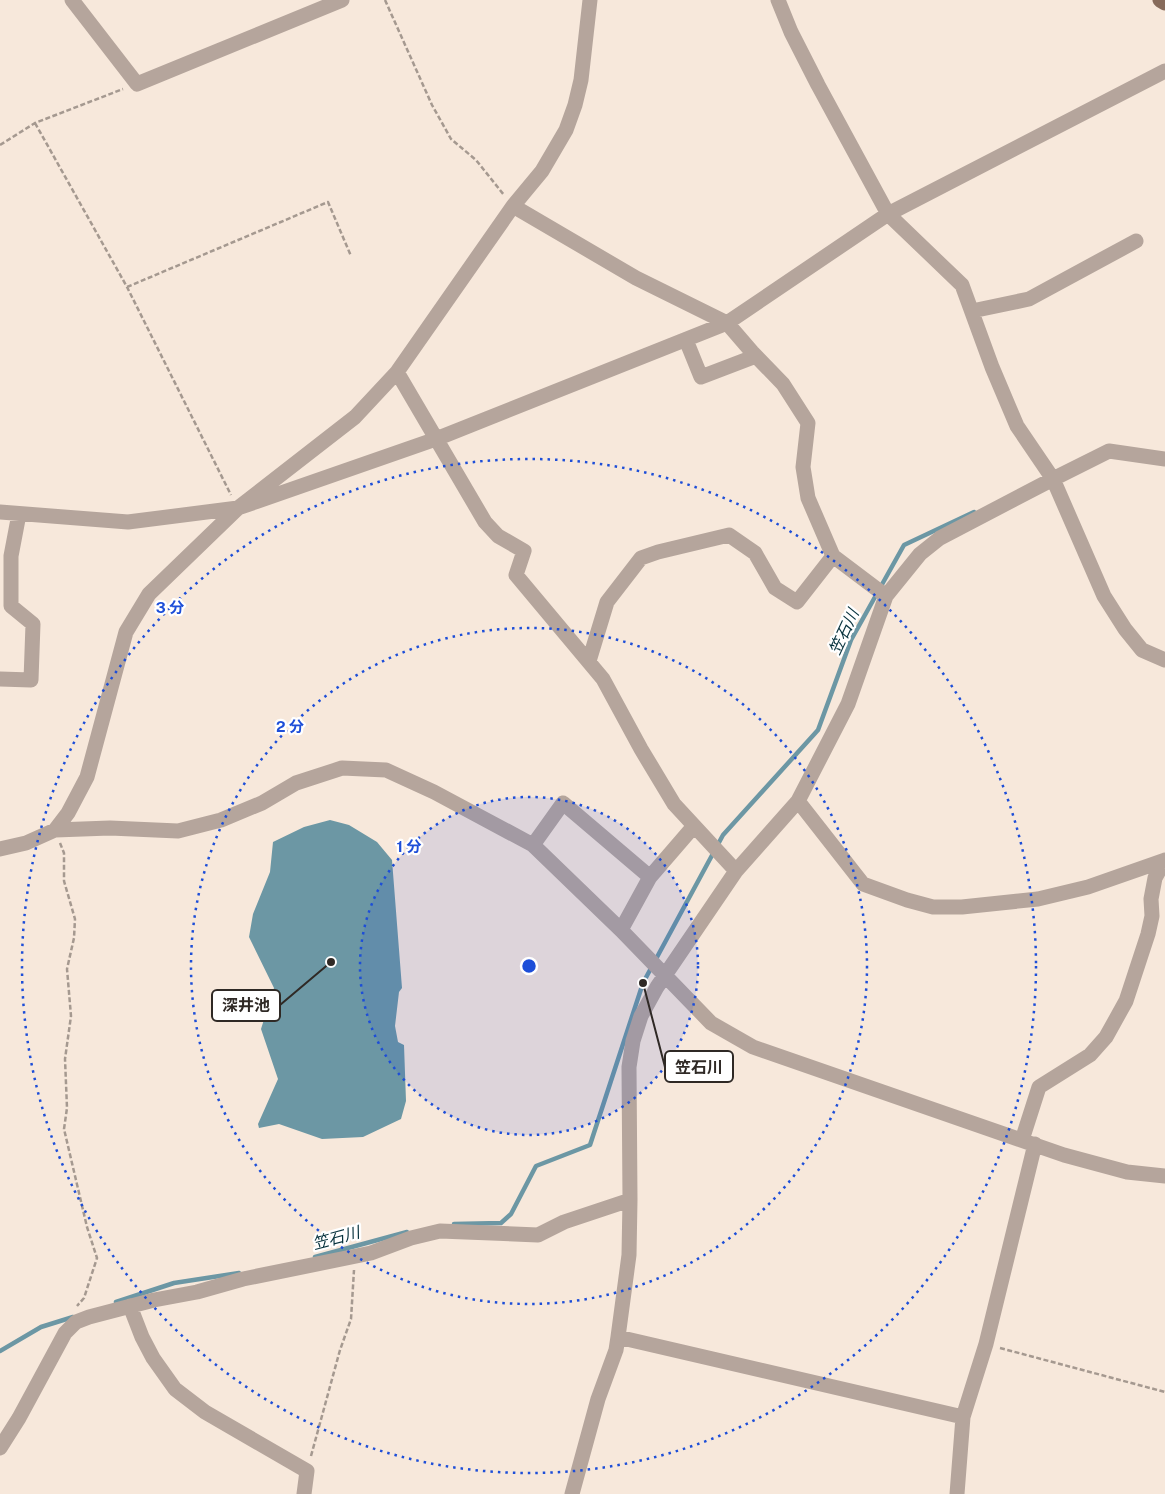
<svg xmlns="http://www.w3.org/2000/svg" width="1165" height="1494" viewBox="0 0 1165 1494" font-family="'Public Sans','Noto Sans JP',sans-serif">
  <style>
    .water { fill: #6c97a4 }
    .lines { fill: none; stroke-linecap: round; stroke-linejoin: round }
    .stream { stroke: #6c97a4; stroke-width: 4.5 }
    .path { stroke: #a59990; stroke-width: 2.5; stroke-dasharray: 5 2.5; stroke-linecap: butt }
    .minor { stroke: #b5a59c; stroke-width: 15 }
    .major { stroke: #876b5b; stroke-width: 15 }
    .ring { fill: none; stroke: #1d4ed8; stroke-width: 2.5; stroke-dasharray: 2.5 5 }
    .labels { text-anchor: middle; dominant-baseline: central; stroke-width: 4.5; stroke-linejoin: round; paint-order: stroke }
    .water-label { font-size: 16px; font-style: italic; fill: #05303b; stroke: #fff }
    .centre { fill: #1d4ed8; stroke: #fff; stroke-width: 2.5 }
    .ring-label { font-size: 15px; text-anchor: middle; font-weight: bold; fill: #1d4ed8; stroke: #fff; stroke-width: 4.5; stroke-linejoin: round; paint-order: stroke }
    .leader { fill: none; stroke: #2f2925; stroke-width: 2 }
    .callout-dot { fill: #2f2925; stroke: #fff; stroke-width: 2 }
    .callout { fill: #fff; stroke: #2f2925; stroke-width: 2 }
    .callout-label { font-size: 16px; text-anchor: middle; font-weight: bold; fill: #2f2925 }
  </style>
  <rect width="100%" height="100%" fill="#f7e8db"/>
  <path class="water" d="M 330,820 L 349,825 L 377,842 L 392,860 L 402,988 L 399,992 L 395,1026 L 398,1042 L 404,1045 L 406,1101 L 401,1119 L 363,1137 L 322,1139 L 279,1124 L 259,1128 L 258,1124 L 278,1079 L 261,1029 L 274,988 L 249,937 L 253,914 L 270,872 L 273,842 L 304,827 Z"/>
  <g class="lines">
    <path class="stream" d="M 454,1224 L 501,1223 L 511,1214 L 536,1166 L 590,1145 L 643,983 L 723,835 L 818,730 L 851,640 L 904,545 L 974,512
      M 315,1257 L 407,1232
      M 116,1302 L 174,1283 L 239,1273
      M 0,1351 L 41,1327 L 73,1317"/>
    <path class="path" d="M 385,0 L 432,105 L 451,139 L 476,160 L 504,195
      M 35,123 L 127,287 L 231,495
      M 0,145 L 35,123 L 123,89
      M 127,287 L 328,202 L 351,256
      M 60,843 L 64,853 L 64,881 L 75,919 L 74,938 L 67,969 L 71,1016 L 65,1059 L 67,1108 L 64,1129 L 87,1227 L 97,1258 L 84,1298 L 77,1306
      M 1000,1348 L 1165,1392
      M 311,1456 L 340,1350 L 351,1319 L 354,1270"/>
    <path class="minor" d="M 72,0 L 137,84 L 342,0
      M 778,0 L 791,32 L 818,85 L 888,214 L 962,285 L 992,367 L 1017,426 L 1053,479 L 1104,596 L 1125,629 L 1142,650 L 1165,660
      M 513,206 L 636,278 L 727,323 L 752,352 L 783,384 L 808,423 L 803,467 L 808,498 L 833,556 L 886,596
      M 972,311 L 1029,299 L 1136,241
      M 686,340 L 701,377 L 756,356
      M 397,372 L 485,522 L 498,536 L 524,551 L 516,575 L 603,679 L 641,749 L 674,804 L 736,871
      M 0,512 L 128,522 L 238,508 L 436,439 L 727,323 L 888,214 L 1165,71
      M 589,661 L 607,602 L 641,558 L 658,552 L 729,535 L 755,553 L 775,588 L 797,602 L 833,556
      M 0,679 L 31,680 L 33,624 L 11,606 L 11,556 L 19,514
      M 798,801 L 863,884 L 907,900 L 933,907 L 962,907 L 1038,899 L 1088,887 L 1165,860
      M 55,830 L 68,813 L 87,777 L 126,632 L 149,594 L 238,508 L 355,417 L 397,372 L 513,206 L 542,171 L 566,130 L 575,105 L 581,80 L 590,0
      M 533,845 L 563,803 L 650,877
      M 0,849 L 26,843 L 55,830 L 110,828 L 178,831 L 221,820 L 262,803 L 296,783 L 342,768 L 386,770 L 434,792 L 533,845 L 621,930 L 711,1023 L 753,1047 L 1064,1155 L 1127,1172 L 1165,1176
      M 621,930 L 650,877 L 694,826
      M 1022,1140 L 1039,1087 L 1090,1055 L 1106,1037 L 1126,1001 L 1148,934 L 1152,916 L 1151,899 L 1155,878 L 1165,860
      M 130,1306 L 142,1337 L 153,1358 L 175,1389 L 205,1412 L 307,1471 L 304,1494
      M 618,1337 L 963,1417
      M 0,1448 L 19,1418 L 65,1333 L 76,1322 L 89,1317 L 154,1300 L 197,1292 L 243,1279 L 371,1253 L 411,1238 L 440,1231 L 538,1235 L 564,1222 L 630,1200
      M 572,1494 L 598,1399 L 616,1350 L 618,1337 L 629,1255 L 630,1200 L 629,1067 L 633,1041 L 641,1016 L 657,987 L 736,871 L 798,801 L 848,704 L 886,596 L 920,554 L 940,538 L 1053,479 L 1109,451 L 1165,459
      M 957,1494 L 963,1417 L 986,1344 L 1035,1144"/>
    <path class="major" d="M 1160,0 L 1165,3"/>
  </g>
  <circle cx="529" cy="966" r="169" fill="#1d4ed8" fill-opacity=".12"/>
  <g class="ring">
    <circle cx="529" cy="966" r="169"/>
    <circle cx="529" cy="966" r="338"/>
    <circle cx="529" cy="966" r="507"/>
  </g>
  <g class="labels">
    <g class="water-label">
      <text transform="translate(844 632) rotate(-65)">笠石川</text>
      <text transform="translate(336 1238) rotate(-15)">笠石川</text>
    </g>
  </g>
  <circle cx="529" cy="966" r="8" class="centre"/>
  <g class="ring-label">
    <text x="170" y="613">3 分</text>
    <text x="290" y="732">2 分</text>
    <text x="409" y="852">1 分</text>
  </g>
  <path class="leader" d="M331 962L280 1005M643 983L665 1067"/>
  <g class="callout-dot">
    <circle cx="331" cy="962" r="5"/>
    <circle cx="643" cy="983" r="5"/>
  </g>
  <g class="callout">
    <rect x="212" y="990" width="68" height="31" rx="5"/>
    <rect x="665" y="1051" width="68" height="31" rx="5"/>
  </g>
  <g class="callout-label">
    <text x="246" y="1011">深井池</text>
    <text x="699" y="1073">笠石川</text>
  </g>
</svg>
